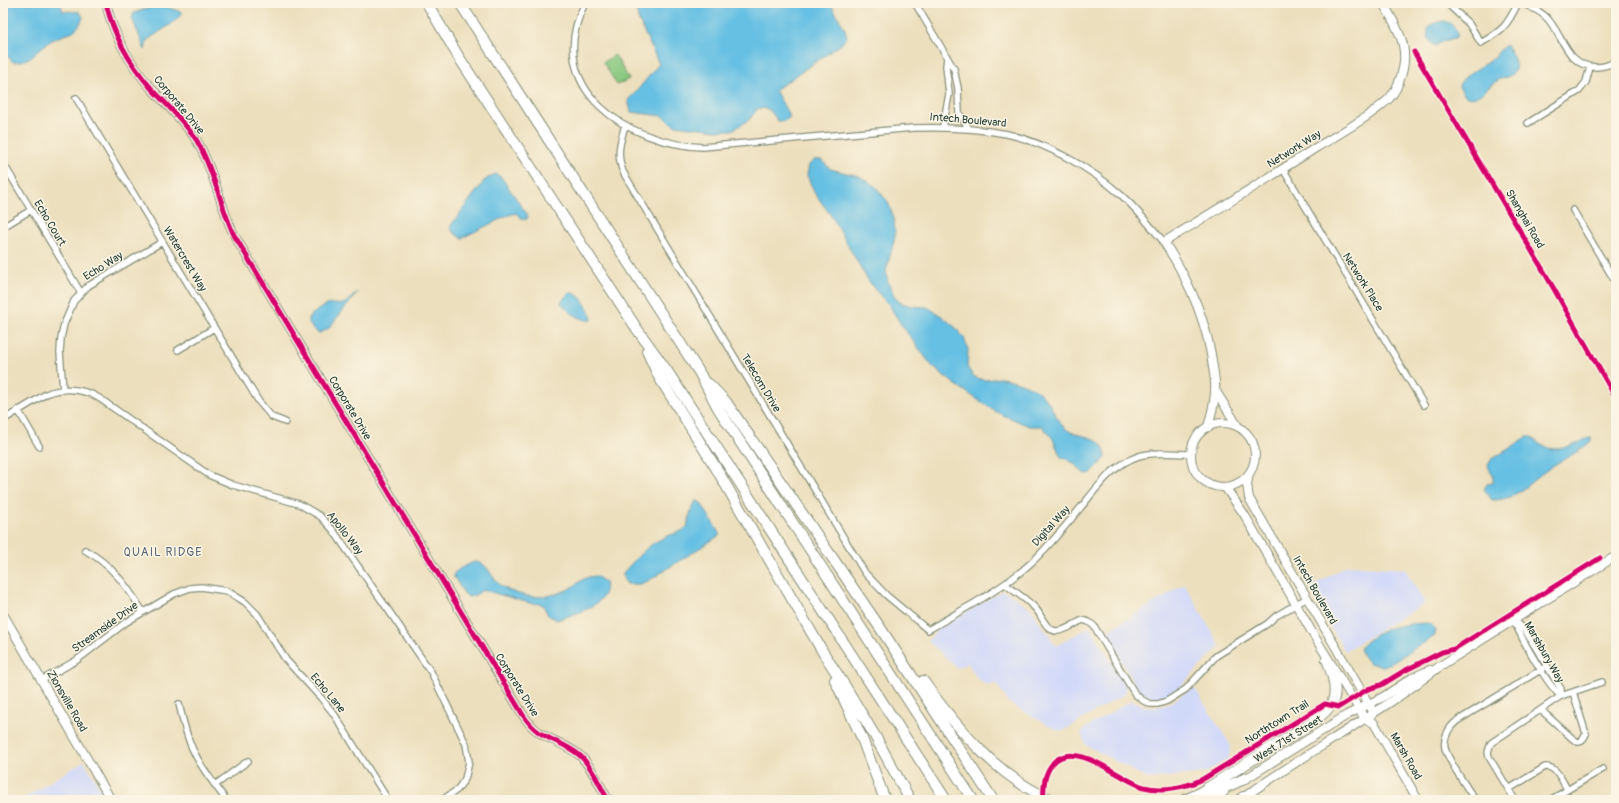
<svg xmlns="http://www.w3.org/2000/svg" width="1619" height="803" viewBox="0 0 1619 803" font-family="Pangolin,sans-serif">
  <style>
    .built { fill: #d1d9f9 }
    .green { fill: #88c87f; stroke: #54825a }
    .water { fill: #66c0e3; stroke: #427e8c }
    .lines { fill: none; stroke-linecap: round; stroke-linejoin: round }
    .street-casing { stroke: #868e78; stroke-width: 8 }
    .secondary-casing { stroke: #868e78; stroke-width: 10 }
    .highway-casing { stroke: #868e78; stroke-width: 12 }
    .street { stroke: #fff; stroke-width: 5.5 }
    .secondary { stroke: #fff; stroke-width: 8 }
    .highway { stroke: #fff; stroke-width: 10 }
    .cycleway-casing { stroke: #fcf5e5; stroke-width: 8 }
    .cycleway { stroke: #d6006c; stroke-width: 5 }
    .labels { text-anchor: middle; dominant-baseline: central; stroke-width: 3; stroke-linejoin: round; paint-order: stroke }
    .street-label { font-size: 11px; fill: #1f3d34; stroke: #fcf5e5 }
    .neighbourhood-label { font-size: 12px; letter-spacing: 1px; fill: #586677; stroke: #fcf5e5 }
  </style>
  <rect width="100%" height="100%" fill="#fcf5e5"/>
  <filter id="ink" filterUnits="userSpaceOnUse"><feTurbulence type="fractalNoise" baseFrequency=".025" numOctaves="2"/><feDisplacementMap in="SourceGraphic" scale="8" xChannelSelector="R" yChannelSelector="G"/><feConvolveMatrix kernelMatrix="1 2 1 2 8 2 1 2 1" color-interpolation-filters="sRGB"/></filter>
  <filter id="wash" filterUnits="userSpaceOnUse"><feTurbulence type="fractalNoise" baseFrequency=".012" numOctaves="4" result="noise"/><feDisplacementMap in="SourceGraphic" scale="16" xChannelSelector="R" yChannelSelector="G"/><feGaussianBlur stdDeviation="0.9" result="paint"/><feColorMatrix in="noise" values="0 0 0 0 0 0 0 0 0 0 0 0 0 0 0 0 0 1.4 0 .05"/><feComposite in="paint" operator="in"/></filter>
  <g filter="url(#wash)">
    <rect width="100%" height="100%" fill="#ecdfbd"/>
    <path class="built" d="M 1348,565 L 1405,569 L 1425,603 L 1345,651 L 1320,610 L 1319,601 L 1311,587 Z
      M 1183,585 L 1185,585 L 1220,646 L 1179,688 L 1159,699 L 1151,697 L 1139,692 L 1106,635 L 1106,632 Z
      M 1002,591 L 1008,593 L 1030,608 L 1056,646 L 1087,628 L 1091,628 L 1126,686 L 1126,693 L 1063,731 L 1057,730 L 1009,703 L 995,682 L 987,685 L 976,677 L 968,663 L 957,668 L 928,641 L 938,629 Z
      M 1194,687 L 1231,746 L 1228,759 L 1205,773 L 1148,779 L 1086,745 L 1081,733 L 1087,727 L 1132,700 L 1144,706 L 1154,708 L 1172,702 Z
      M 84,761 L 107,800 L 21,800 Z"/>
    <path class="green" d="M 615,55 L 629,79 L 617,85 L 603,62 Z"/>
    <path class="water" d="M 3,3 L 63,3 L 61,6 L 63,11 L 80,12 L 83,17 C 78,34 65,33 52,40 C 36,49 33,62 13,62 L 3,52 Z
      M 635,3 L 830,3 L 845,29 L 847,37 L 840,45 L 775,90 L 790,117 L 784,121 L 778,121 L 769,109 L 758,108 L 749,120 L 732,130 L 717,130 L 674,125 L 663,116 L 631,112 L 628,100 C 640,89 648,76 659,64 L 638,19 Z
      M 152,7 L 167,7 L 181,12 L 182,14 L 173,23 L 147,40 L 145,50 L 132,18 L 134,13 Z
      M 1444,21 C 1452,23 1457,28 1457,36 L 1455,38 L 1443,41 L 1435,46 C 1428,41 1427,36 1428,28 L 1434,23 Z
      M 1507,45 C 1510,52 1517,61 1515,69 C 1514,77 1504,77 1498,80 C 1485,88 1470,112 1459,86 C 1461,76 1484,66 1493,58 C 1498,54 1500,48 1507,45 Z
      M 814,160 L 822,160 L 830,169 L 859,176 L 875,186 L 888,202 L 894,219 L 895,237 L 886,271 L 888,282 L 894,295 L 899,302 L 911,306 L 927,307 L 943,317 L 957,329 L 964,338 L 968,350 L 967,367 L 973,376 C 977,378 981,380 985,380 C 990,380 996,378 1001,378 C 1014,380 1034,386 1043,396 C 1053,405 1057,424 1069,431 C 1084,439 1103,434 1106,457 L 1090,474 L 1084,474 C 1077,465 1071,460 1061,457 L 1052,437 L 1042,426 L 1029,426 L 996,412 L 956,385 L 932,366 L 900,323 L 890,306 L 876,291 L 866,277 L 832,217 L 814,192 L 807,175 L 809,165 Z
      M 495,174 L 501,177 L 527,214 L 528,218 L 524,220 L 516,213 L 506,216 L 462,238 L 458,236 L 451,230 L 451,225 L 485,180 Z
      M 358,292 L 328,329 L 319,333 C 313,330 309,326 308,318 C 315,312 324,304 333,304 C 337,304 339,305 343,304 C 348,302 353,296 358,292 Z
      M 569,293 C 571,293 574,293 576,294 C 581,296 592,314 592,320 C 582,322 565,310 561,302 Z
      M 1527,437 L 1532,437 C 1546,453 1561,451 1580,442 C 1584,440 1587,438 1591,438 L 1592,440 C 1579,453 1562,459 1548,469 C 1535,478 1524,490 1510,497 C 1504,499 1498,500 1492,500 L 1484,489 L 1487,484 L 1493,483 L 1493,474 L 1490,471 L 1488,465 L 1491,460 Z
      M 696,500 L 701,503 L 720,535 L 648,581 L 640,584 L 627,584 L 623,578 L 623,573 C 634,561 646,546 661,539 C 669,534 680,534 687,527 L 690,514 Z
      M 474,562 C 488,562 489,574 498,583 C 507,592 523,596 535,597 C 547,597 564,593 574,586 C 582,580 584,577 596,576 L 605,582 C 611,606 573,614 557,620 L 548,615 L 543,605 L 540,604 L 529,603 L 484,590 C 478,592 474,597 468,597 L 464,593 L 454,577 L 454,573 L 461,568 Z
      M 1426,623 L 1432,625 L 1435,631 L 1435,636 L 1391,663 L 1383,666 L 1369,663 L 1363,656 L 1360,648 C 1370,635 1389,627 1404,625 C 1411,623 1419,624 1426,623 Z"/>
  </g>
  <g filter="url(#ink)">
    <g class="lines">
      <defs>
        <path id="street" d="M 585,3 C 542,88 627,144 703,147 L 913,128 C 944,127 976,128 1007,134 C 1046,143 1091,168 1121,195 C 1137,209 1150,226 1164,242
          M 915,3 L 954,69 L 958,88 L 959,113 L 969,129
          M 1447,3 L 1469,24 L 1481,43 C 1503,30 1507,26 1518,3
          M 1522,3 C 1530,7 1539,10 1546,17 C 1563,34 1566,66 1595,67 C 1603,67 1610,65 1616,61
          M 76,98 L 259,402 L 272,417 L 285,422
          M 1528,123 L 1579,91 L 1586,82 L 1590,67
          M 625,125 C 620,144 616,153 623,172 L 865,573 L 886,595 L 928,630 C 963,609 1002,590 1032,562 C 1048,547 1063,529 1077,512 C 1095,491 1111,465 1139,456 C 1155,451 1174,454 1191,454
          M 943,127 L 949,94 L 946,66 L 947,58
          M 3,163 L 81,293
          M 1283,169 L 1424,405
          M 1573,210 L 1616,283
          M 3,227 L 31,210
          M 178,350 L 214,328
          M 63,390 L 60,352 L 61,338 L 64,324 L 74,301 L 88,286 L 162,242
          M 18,410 L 39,446
          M 3,420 L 46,394 C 64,387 81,388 99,398 L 209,475 L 233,485 L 299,504 L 320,516 L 333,530 L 431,672 L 466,744 L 469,762 L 465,779 L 457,790 L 442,800
          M 85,550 C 112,565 127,586 143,612
          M 1005,584 C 1015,592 1028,600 1036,609 C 1042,616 1046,631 1057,631 C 1066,631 1075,623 1083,620 L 1089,622 L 1094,626 L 1135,694 L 1142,700 L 1150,704 L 1158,704 L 1167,701 L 1186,689 L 1216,656 L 1267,624 L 1276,616 L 1307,598
          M 1514,620 L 1525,630 L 1561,689 L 1561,696
          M 1514,620 C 1520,636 1549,688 1561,696
          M 42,680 L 77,660 L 125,623 L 174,594 L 190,588 L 201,587 L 227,591 L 245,602 L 257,614 L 286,660 L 321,698 L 334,714 L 388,800
          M 179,704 C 182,717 185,730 190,743 C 198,764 213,782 226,800
          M 1541,710 L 1573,739 L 1578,742 L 1582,741 L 1586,734 L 1573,692
          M 215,785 L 248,761
          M 1509,789 L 1545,767 C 1557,766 1562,781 1567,789
          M 1475,800 C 1468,789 1447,759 1445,748 C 1443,738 1449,727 1457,721 L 1547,666
          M 1515,800 L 1489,757 L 1488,752 L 1491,743 L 1561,696 L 1602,682
          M 1550,800 L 1603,769"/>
        <path id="secondary" d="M 106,3 C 113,34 130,64 151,88 C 167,105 185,122 197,141 C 214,170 220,205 234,235 L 523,715 C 539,740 557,738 578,754 C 590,763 600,786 608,800
          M 1215,390 L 1237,425
          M1191 455a32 32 0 1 1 64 0a32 32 0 1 1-64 0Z
          M 1208,427 C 1211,415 1215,403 1215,391 C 1216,383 1214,374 1213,367 C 1207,321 1189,280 1164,242 C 1215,211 1266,180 1317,147 C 1339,134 1363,121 1383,104 C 1390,99 1396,90 1399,82 C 1412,50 1399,30 1383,3
          M 1249,474 L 1247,484 L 1249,498 L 1374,713
          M 1225,487 L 1244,514 L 1313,634 L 1365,719 L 1374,723 L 1418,800
          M 3,614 L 111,800
          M 1242,781 L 1347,715 L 1383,697 L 1412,678 L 1430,670
          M 1211,800 L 1224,792
          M 1240,800 C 1305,753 1377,716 1440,666 L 1616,556"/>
        <path id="highway" d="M 427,3 L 458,56 L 637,329 L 667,371 L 946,800
          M 460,3 L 699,372 L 718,408 L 973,800
          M 647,351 L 659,377 L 716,468 L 824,654 L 845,686 L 875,736 L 910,800
          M 709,384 L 726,402 L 881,629 L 993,800
          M 835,680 L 861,736 L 885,800
          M 923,681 C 956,727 998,778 1052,800
          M 1185,800 L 1198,794 C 1221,779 1244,765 1268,750 C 1285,739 1324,720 1333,701 C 1338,688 1331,671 1327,659
          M 1198,800 L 1246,778
          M 1242,800 L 1243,797"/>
      </defs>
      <use href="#street" class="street-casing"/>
      <use href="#secondary" class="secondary-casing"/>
      <use href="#highway" class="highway-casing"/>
      <use href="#street" class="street"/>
      <use href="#secondary" class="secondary"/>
      <use href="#highway" class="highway"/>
      <defs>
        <path id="cycleway" d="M 106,3 C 113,34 130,64 151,88 C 167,105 185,122 197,141 C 214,170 220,205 234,235 L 523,715 C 539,740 557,738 578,754 C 590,763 600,786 608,800
          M 1414,52 L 1546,275 L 1616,398
          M 1044,800 C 1043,786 1044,774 1053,763 C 1075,738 1120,780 1144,787 C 1163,792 1186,787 1203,779 L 1325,704 L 1339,707 L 1368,689 L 1381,685 L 1404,671 L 1442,652 L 1454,649 L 1600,558"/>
      </defs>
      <use href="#cycleway" class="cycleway-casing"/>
      <use href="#cycleway" class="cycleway"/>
    </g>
  </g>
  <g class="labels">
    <g class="street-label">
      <text transform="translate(179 105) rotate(50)">Corporate Drive</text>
      <text transform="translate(968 120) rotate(5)">Intech Boulevard</text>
      <text transform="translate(1294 149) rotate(-32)">Network Way</text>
      <text transform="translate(1525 219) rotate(60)">Shanghai Road</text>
      <text transform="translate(50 223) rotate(59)">Echo Court</text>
      <text transform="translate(185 259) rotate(59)">Watercrest Way</text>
      <text transform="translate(103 266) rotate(-32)">Echo Way</text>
      <text transform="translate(1363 282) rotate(58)">Network Place</text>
      <text transform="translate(761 383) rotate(59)">Telecom Drive</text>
      <text transform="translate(350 408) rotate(59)">Corporate Drive</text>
      <text transform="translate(1051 526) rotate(-48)">Digital Way</text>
      <text transform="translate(345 533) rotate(52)">Apollo Way</text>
      <text transform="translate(1315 590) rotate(60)">Intech Boulevard</text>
      <text transform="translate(105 627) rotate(-36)">Streamside Drive</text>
      <text transform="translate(1544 652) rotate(60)">Marshbury Way</text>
      <text transform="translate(517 685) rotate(58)">Corporate Drive</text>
      <text transform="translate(328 693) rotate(50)">Echo Lane</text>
      <text transform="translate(67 701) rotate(60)">Zionsville Road</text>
      <text transform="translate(1277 722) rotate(-32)">Northtown Trail</text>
      <text transform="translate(1288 739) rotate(-32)">West 71st Street</text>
      <text transform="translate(1406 756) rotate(60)">Marsh Road</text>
    </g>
    <g class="neighbourhood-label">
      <text x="163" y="552">QUAIL RIDGE</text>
    </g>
  </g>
  <rect width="1619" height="803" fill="none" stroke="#fcf5e5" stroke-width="16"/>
</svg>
